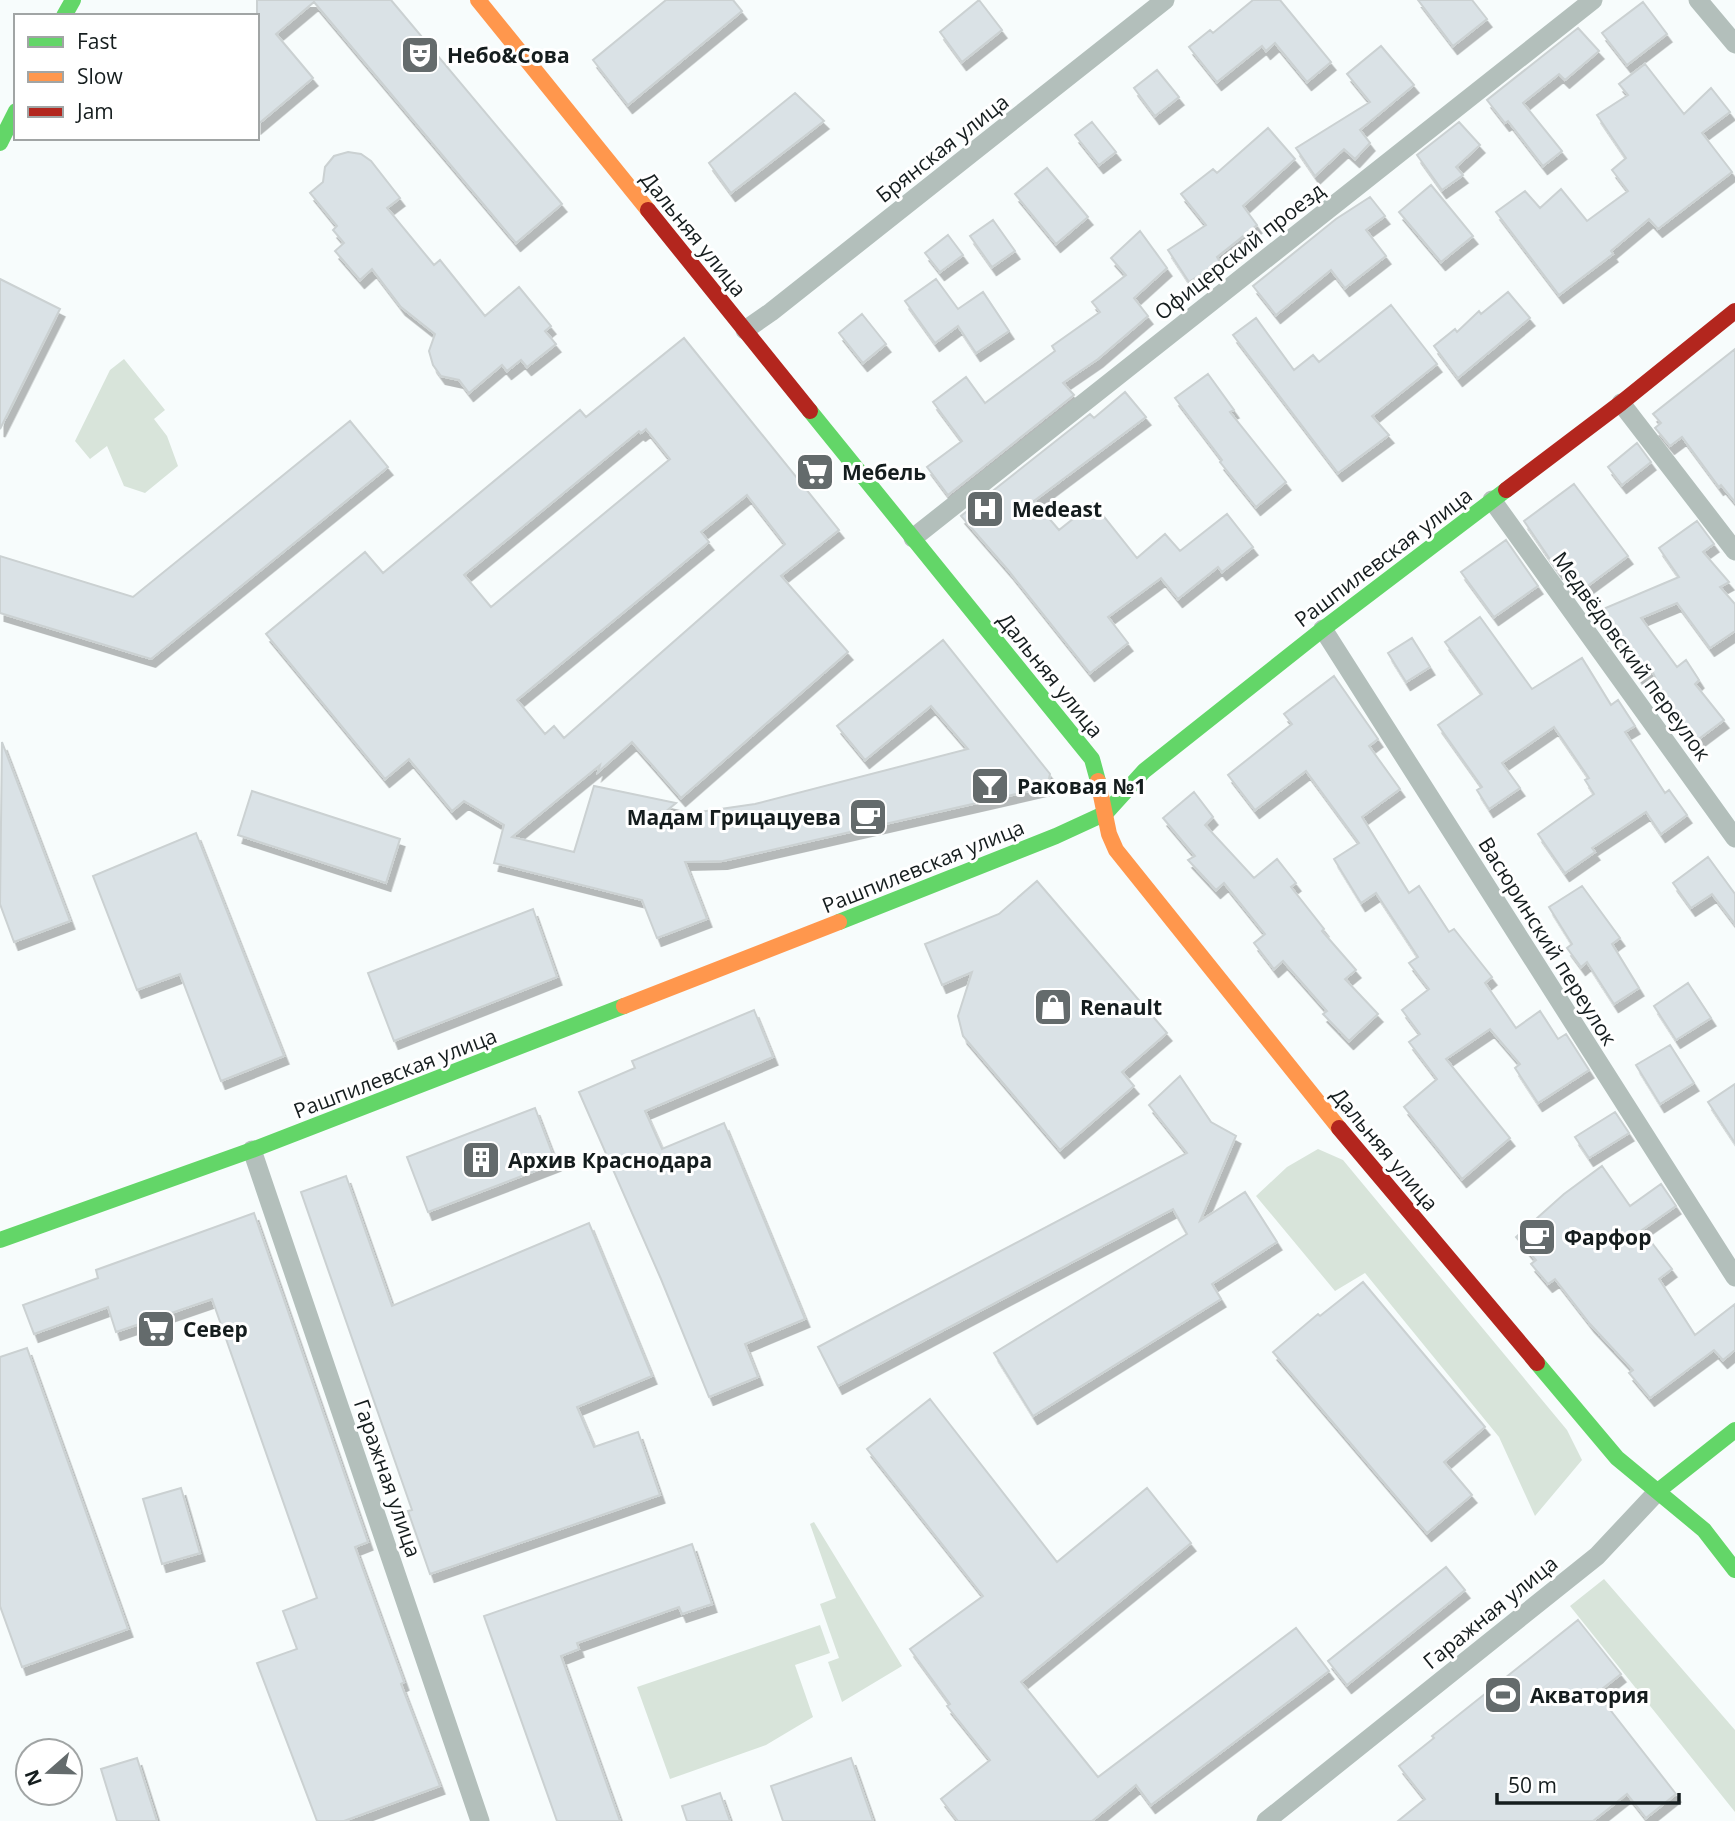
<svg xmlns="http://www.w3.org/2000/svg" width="1735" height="1821" viewBox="0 0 1735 1821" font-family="'Open Sans',sans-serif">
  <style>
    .green { fill: #d8e4da }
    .building { fill: #dae2e6; stroke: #cbd1d2; stroke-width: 2; fill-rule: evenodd; filter: url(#shadow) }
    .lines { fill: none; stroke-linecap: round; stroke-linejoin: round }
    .street { stroke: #b3bfbb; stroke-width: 19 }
    .fast { stroke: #63d668; stroke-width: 16 }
    .slow { stroke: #ff974d; stroke-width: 16 }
    .jam { stroke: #b3261e; stroke-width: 16 }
    .labels { text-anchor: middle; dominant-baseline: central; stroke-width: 6; stroke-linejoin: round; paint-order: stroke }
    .poi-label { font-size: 21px; font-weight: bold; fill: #151d1e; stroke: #fff; text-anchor: start }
    .street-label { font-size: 21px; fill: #151d1e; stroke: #fff }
  </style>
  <defs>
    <filter id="shadow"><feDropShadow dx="4.5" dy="8" stdDeviation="0" flood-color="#0004"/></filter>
  </defs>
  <rect width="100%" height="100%" fill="#f7fcfc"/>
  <path class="green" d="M 124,359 L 165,410 L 154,419 L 167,436 L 178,466 L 145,493 L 124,486 L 107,446 L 90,459 L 75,441 L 110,370 Z
    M 1318,1149 L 1343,1160 L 1567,1430 L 1582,1460 L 1535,1516 L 1499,1437 L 1365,1273 L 1335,1291 L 1256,1196 L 1287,1167 Z
    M 814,1522 L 902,1666 L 842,1702 L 828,1662 L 839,1658 L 820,1604 L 836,1598 L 810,1524 Z
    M 1604,1579 L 1735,1730 L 1735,1812 L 1570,1606 Z
    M 820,1625 L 830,1653 L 795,1665 L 813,1717 L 766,1745 L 670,1779 L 637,1687 Z"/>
  <path class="building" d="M 257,0 L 391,0 L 562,204 L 516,243 L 314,2 L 276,34 L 313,78 L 257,125 Z
    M 666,0 L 733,0 L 742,11 L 628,105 L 593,60 Z
    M 979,0 L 1002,30 L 962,62 L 940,32 Z
    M 1253,0 L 1280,0 L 1331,62 L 1307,82 L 1275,43 L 1266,51 L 1262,46 L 1217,82 L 1189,47 L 1210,30 L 1213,33 Z
    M 1418,0 L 1472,0 L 1487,19 L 1453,46 Z
    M 1643,2 L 1667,34 L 1627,65 L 1602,33 Z
    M 1578,28 L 1599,51 L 1565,80 L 1559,74 L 1523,103 L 1562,151 L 1543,166 L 1508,121 L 1505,123 L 1487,100 Z
    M 1381,46 L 1414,85 L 1360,130 L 1370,143 L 1355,159 L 1344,149 L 1315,176 L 1296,148 L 1370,102 L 1347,74 Z
    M 1645,64 L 1684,114 L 1711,88 L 1730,112 L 1702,133 L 1732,172 L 1658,229 L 1649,219 L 1611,251 L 1613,254 L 1559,295 L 1496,212 L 1525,191 L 1540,208 L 1561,189 L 1587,221 L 1628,191 L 1612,170 L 1626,158 L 1597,115 L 1628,95 L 1619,84 Z
    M 1157,70 L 1179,97 L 1155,116 L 1134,88 Z
    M 795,93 L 824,121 L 731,193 L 709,163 Z
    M 1092,122 L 1116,152 L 1099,165 L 1075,135 Z
    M 1459,122 L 1480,145 L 1456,167 L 1463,175 L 1442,190 L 1417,155 Z
    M 1268,128 L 1295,159 L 1243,206 L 1257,225 L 1217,257 L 1220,262 L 1189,282 L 1168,250 L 1206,225 L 1181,194 L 1213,169 L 1217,173 Z
    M 348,152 L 361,154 L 371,161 L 400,198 L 387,208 L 434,265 L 440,260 L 485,316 L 519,287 L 551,326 L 545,331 L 556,344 L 527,367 L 521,360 L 507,371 L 502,365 L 469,393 L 459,380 L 441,376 L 433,365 L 429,351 L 435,334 L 401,307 L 372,269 L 360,280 L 335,251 L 344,243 L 333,230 L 337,226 L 310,193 L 323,182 L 325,167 L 334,156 Z
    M 1047,168 L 1088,217 L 1056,244 L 1015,194 Z
    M 1431,185 L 1473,236 L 1441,262 L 1399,212 Z
    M 1370,197 L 1385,216 L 1366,230 L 1386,256 L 1345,288 L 1331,270 L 1276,315 L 1253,286 L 1336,219 Z
    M 993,220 L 1015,251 L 992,267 L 970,236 Z
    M 1140,231 L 1167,268 L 1134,298 L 1148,316 L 1098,359 L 1063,383 L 1074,395 L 948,495 L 927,467 L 962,441 L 933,402 L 966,377 L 985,403 L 1055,351 L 1052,346 L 1100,312 L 1092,302 L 1126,275 L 1111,258 Z
    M 948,235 L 963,255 L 940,272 L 925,253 Z
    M 0,279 L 60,309 L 0,429 Z
    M 936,279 L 958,309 L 983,292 L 1009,331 L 976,353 L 958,326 L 935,343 L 905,301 Z
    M 1508,292 L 1530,318 L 1458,378 L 1434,346 L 1455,329 L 1457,332 L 1479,311 L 1481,314 Z
    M 1391,305 L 1437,364 L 1372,416 L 1389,435 L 1338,473 L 1233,335 L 1256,318 L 1294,370 L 1313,355 L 1319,362 Z
    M 862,314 L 886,344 L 863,363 L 839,333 Z
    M 684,338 L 839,530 L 781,576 L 848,652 L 681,798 L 632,742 L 598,772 L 600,765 L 512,837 L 574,852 L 594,786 L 676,803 L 658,818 L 755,804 L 968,749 L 931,706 L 865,760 L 837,726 L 943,640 L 1050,774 L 1047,787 L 723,861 L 685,862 L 707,919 L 657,938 L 642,900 L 494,863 L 504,825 L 464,801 L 452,811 L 409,759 L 385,779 L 266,634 L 365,552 L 383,573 L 580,410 L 586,417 ZM 646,429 L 670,459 L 491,607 L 464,575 L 639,431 L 641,433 ZM 747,495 L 785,544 L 564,738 L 554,726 L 545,734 L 517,700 L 709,542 L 701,532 Z
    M 1735,349 L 1735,502 L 1721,485 L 1719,487 L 1682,437 L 1670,446 L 1655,428 L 1661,423 L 1653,414 Z
    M 1208,374 L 1234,410 L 1230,412 L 1286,482 L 1256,507 L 1220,462 L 1222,460 L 1175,398 Z
    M 1125,392 L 1146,417 L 1034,501 L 1059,530 L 1093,503 L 1137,558 L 1165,534 L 1180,551 L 1227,514 L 1253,547 L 1222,572 L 1218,567 L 1178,599 L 1161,578 L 1108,617 L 1128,643 L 1090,673 L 1008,570 L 961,516 L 1090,414 L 1094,418 Z
    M 350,421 L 388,467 L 151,659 L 0,613 L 0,556 L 133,597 Z
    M 1637,443 L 1651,462 L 1622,485 L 1608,467 Z
    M 1574,484 L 1628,556 L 1578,593 L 1561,570 L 1558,571 L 1524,521 Z
    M 1697,521 L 1714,544 L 1703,552 L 1729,582 L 1720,587 L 1735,604 L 1735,631 L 1710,648 L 1677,603 L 1641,618 L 1677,667 L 1686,660 L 1699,680 L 1695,684 L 1724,720 L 1696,741 L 1664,697 L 1651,668 L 1639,678 L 1612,630 L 1604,633 L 1596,612 L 1679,577 L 1659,548 Z
    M 1506,540 L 1538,586 L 1494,617 L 1461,572 Z
    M 1480,617 L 1532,689 L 1582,658 L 1611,705 L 1618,700 L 1635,726 L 1625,732 L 1665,793 L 1669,790 L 1687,815 L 1661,834 L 1646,812 L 1592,848 L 1595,852 L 1565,873 L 1538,834 L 1594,794 L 1585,780 L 1589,778 L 1554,727 L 1502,763 L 1520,788 L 1489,809 L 1477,790 L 1482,787 L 1438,725 L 1482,694 L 1445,642 Z
    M 1412,638 L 1430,667 L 1406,682 L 1388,653 Z
    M 1334,676 L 1378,739 L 1369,746 L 1400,789 L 1362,817 L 1409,893 L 1419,886 L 1449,932 L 1454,929 L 1492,977 L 1485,983 L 1516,1028 L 1540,1011 L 1558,1039 L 1566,1034 L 1589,1070 L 1538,1103 L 1515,1068 L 1520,1064 L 1490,1029 L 1446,1059 L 1510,1138 L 1462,1179 L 1404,1107 L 1437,1079 L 1409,1042 L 1420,1034 L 1402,1010 L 1429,989 L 1409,963 L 1418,957 L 1376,893 L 1361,903 L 1334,859 L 1359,843 L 1306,771 L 1255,810 L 1228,775 L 1292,724 L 1284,714 Z
    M 2,742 L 70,921 L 14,942 L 0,904 Z
    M 252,791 L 400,839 L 386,883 L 238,835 Z
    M 1194,792 L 1213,817 L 1205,825 L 1254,878 L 1277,859 L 1296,883 L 1291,887 L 1324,929 L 1322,931 L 1356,970 L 1345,979 L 1378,1014 L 1349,1041 L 1323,1014 L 1327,1011 L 1283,961 L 1274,969 L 1254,943 L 1265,934 L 1224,883 L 1216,890 L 1188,860 L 1195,856 L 1163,818 Z
    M 196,833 L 284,1056 L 221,1081 L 180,974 L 137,990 L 93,876 Z
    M 1708,857 L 1735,894 L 1735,924 L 1712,894 L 1691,908 L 1673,883 Z
    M 1037,881 L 1167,1033 L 1122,1072 L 1134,1086 L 1060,1150 L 963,1036 L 958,1016 L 972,972 L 942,985 L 925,944 L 999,914 Z
    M 1582,886 L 1620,938 L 1612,944 L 1639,988 L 1614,1004 L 1587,962 L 1581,967 L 1567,948 L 1572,944 L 1549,907 Z
    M 533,909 L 557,977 L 394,1041 L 368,973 Z
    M 1688,983 L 1711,1018 L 1676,1040 L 1654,1006 Z
    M 754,1010 L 773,1057 L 645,1111 L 662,1149 L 724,1123 L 805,1319 L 745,1344 L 758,1377 L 709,1397 L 661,1279 L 579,1092 L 635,1068 L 632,1061 Z
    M 1670,1045 L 1694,1083 L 1660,1104 L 1636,1065 Z
    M 1180,1076 L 1211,1122 L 1236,1136 L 1200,1221 L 1245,1192 L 1277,1242 L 1212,1284 L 1221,1299 L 1033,1416 L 994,1353 L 1187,1234 L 1173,1209 L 838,1386 L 818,1347 L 1187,1153 L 1149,1105 Z
    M 1735,1084 L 1735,1143 L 1708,1102 Z
    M 535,1108 L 556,1163 L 428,1212 L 407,1157 Z
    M 1615,1112 L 1629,1133 L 1589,1158 L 1575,1137 Z
    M 1602,1166 L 1630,1206 L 1661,1184 L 1676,1206 L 1642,1230 L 1672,1269 L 1659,1279 L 1695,1335 L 1735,1304 L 1735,1350 L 1723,1360 L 1714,1350 L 1650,1398 L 1629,1373 L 1633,1370 L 1590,1324 L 1555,1279 L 1548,1284 L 1531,1264 L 1536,1260 L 1516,1237 L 1564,1194 Z
    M 346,1176 L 392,1306 L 589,1223 L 652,1376 L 577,1407 L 594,1447 L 638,1432 L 660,1495 L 430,1574 L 408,1511 L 412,1510 L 301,1192 Z
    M 254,1213 L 368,1542 L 355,1547 L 404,1682 L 401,1684 L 440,1786 L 344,1821 L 317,1821 L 257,1663 L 297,1649 L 283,1611 L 317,1598 L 212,1299 L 116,1332 L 108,1307 L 34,1334 L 23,1305 L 98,1278 L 96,1270 Z
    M 1363,1282 L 1485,1427 L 1444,1462 L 1472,1495 L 1427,1533 L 1273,1352 L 1318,1314 L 1320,1316 Z
    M 27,1348 L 128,1629 L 22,1667 L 0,1606 L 0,1357 Z
    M 930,1399 L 1057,1562 L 1147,1488 L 1191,1543 L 1021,1682 L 1098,1777 L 1296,1628 L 1329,1671 L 1151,1805 L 1136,1785 L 1092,1821 L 958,1821 L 941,1799 L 990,1760 L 947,1706 L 950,1704 L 910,1649 L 983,1596 L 867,1449 Z
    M 181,1488 L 200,1553 L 162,1564 L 143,1499 Z
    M 692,1544 L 712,1604 L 682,1614 L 679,1607 L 577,1643 L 579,1649 L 561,1656 L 620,1821 L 557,1821 L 484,1616 Z
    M 1446,1567 L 1465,1590 L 1347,1685 L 1328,1661 Z
    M 1578,1620 L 1621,1674 L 1597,1693 L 1676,1794 L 1646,1818 L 1627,1794 L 1593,1821 L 1398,1821 L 1425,1799 L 1399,1766 L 1434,1738 L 1432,1736 Z
    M 137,1758 L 157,1821 L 117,1821 L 101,1769 Z
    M 851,1758 L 873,1821 L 783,1821 L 771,1786 Z
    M 720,1793 L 730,1821 L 687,1821 L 682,1806 Z"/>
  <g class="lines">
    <path class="street" d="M 1698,0 L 1735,44
      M 745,330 L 771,312 L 1165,0
      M 1621,403 L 1735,551
      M 1492,500 L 1735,838
      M 913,538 L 1593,0
      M 1323,629 L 1735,1277
      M 252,1150 L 480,1821
      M 1266,1821 L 1597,1556 L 1658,1491"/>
    <path class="fast" d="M 64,16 L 73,0
      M 0,143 L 16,111
      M 810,411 L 1092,759 L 1098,781
      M 839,922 L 1056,836 L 1106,813 L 1144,771 L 1323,629 L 1506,490
      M 0,1240 L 252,1150 L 624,1006
      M 1537,1363 L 1617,1458 L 1704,1530 L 1735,1570
      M 1658,1491 L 1735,1430"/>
    <path class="slow" d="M 478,0 L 648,210
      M 1098,781 L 1109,834 L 1116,850 L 1339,1128
      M 624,1006 L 839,922"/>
    <path class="jam" d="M 648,210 L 810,411
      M 1506,490 L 1621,403 L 1735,311
      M 1339,1128 L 1537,1363"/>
  </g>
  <defs>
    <symbol id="theatre-square" viewBox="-11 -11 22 22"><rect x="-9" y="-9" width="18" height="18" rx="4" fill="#646b6c" stroke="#fff"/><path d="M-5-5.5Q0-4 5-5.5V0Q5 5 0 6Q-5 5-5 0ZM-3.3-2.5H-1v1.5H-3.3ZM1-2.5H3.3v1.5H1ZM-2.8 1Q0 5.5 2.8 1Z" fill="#fff"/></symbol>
    <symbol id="supermarket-square" viewBox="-11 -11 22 22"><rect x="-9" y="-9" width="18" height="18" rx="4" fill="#646b6c" stroke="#fff"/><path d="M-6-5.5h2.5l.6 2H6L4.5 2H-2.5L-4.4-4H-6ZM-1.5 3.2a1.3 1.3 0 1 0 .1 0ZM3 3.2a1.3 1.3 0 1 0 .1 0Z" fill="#fff"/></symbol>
    <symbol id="hospital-square" viewBox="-11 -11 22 22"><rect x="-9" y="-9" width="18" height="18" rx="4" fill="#646b6c" stroke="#fff"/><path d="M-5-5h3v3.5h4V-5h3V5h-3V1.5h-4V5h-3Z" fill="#fff"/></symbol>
    <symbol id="bar-square" viewBox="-11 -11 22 22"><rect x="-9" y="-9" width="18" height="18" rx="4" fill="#646b6c" stroke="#fff"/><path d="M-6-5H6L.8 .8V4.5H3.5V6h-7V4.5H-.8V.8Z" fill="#fff"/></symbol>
    <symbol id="cafe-square" viewBox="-11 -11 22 22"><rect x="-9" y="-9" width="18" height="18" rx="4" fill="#646b6c" stroke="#fff"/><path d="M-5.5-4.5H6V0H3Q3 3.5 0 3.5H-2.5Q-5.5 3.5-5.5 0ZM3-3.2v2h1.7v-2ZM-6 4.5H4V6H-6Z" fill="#fff"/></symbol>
    <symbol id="shop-square" viewBox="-11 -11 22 22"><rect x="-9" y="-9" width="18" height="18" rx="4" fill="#646b6c" stroke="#fff"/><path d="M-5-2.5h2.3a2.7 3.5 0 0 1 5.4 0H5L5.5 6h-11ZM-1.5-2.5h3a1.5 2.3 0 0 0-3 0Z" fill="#fff"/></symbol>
    <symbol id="building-square" viewBox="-11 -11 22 22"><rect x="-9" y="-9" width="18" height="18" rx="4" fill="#646b6c" stroke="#fff"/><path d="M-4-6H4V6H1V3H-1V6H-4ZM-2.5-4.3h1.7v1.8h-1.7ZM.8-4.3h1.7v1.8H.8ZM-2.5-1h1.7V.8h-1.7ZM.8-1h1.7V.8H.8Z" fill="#fff"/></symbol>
    <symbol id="stadium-square" viewBox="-11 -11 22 22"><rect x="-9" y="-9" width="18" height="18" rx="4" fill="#646b6c" stroke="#fff"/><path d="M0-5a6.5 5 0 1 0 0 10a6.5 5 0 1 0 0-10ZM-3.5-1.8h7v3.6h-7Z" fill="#fff"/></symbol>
  </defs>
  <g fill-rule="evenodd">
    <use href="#theatre-square" x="398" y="33" width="44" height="44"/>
    <use href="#supermarket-square" x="793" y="450" width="44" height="44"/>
    <use href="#hospital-square" x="963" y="487" width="44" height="44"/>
    <use href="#bar-square" x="968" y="764" width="44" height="44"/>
    <use href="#cafe-square" x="846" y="795" width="44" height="44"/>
    <use href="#shop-square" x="1031" y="985" width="44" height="44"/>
    <use href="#building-square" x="459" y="1138" width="44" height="44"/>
    <use href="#cafe-square" x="1515" y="1215" width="44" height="44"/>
    <use href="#supermarket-square" x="134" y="1307" width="44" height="44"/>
    <use href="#stadium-square" x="1481" y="1673" width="44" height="44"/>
  </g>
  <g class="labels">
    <g class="poi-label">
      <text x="447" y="55">Небо&amp;Сова</text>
      <text x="842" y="472">Мебель</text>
      <text x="1012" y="509">Medeast</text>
      <text x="1017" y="786">Раковая №1</text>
      <text x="841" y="817" text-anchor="end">Мадам Грицацуева</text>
      <text x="1080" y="1007">Renault</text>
      <text x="508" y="1160">Архив Краснодара</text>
      <text x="1564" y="1237">Фарфор</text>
      <text x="183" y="1329">Север</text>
      <text x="1530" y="1695">Акватория</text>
    </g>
    <g class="street-label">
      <text transform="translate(942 148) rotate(-38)">Брянская улица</text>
      <text transform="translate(694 234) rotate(51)">Дальняя улица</text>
      <text transform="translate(1239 251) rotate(-38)">Офицерский проезд</text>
      <text transform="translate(1383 557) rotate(-37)">Рашпилевская улица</text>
      <text transform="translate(1632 656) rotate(54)">Медвёдовский переулок</text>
      <text transform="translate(1051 675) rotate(51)">Дальняя улица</text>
      <text transform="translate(923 866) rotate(-22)">Рашпилевская улица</text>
      <text transform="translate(1548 941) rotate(58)">Васюринский переулок</text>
      <text transform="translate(395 1073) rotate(-21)">Рашпилевская улица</text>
      <text transform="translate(1385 1149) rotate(50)">Дальняя улица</text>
      <text transform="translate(388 1478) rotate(71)">Гаражная улица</text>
      <text transform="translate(1490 1612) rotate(-39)">Гаражная улица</text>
    </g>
  </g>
  <rect x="14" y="14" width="245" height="126" fill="#ffffff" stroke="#a1a5a5" stroke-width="2"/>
  <rect x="28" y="37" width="35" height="10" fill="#63d668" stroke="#a1a5a5" stroke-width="2"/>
  <text x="77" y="49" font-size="21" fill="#151d1e">Fast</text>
  <rect x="28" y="72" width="35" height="10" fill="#ff974d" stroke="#a1a5a5" stroke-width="2"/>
  <text x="77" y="84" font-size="21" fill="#151d1e">Slow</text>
  <rect x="28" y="107" width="35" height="10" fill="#b3261e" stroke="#a1a5a5" stroke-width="2"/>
  <text x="77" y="119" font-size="21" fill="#151d1e">Jam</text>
  <g transform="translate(49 1772) rotate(250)"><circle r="33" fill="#ffffff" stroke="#a1a5a5" stroke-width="2"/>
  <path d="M0-5L12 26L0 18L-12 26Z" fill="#646b6c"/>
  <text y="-10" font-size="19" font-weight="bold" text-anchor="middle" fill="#151d1e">N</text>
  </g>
  <path d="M1497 1793v10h182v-10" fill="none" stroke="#151d1e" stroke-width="3.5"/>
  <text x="1508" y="1793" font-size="21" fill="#151d1e" stroke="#ffffff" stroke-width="5" paint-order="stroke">50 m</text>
</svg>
